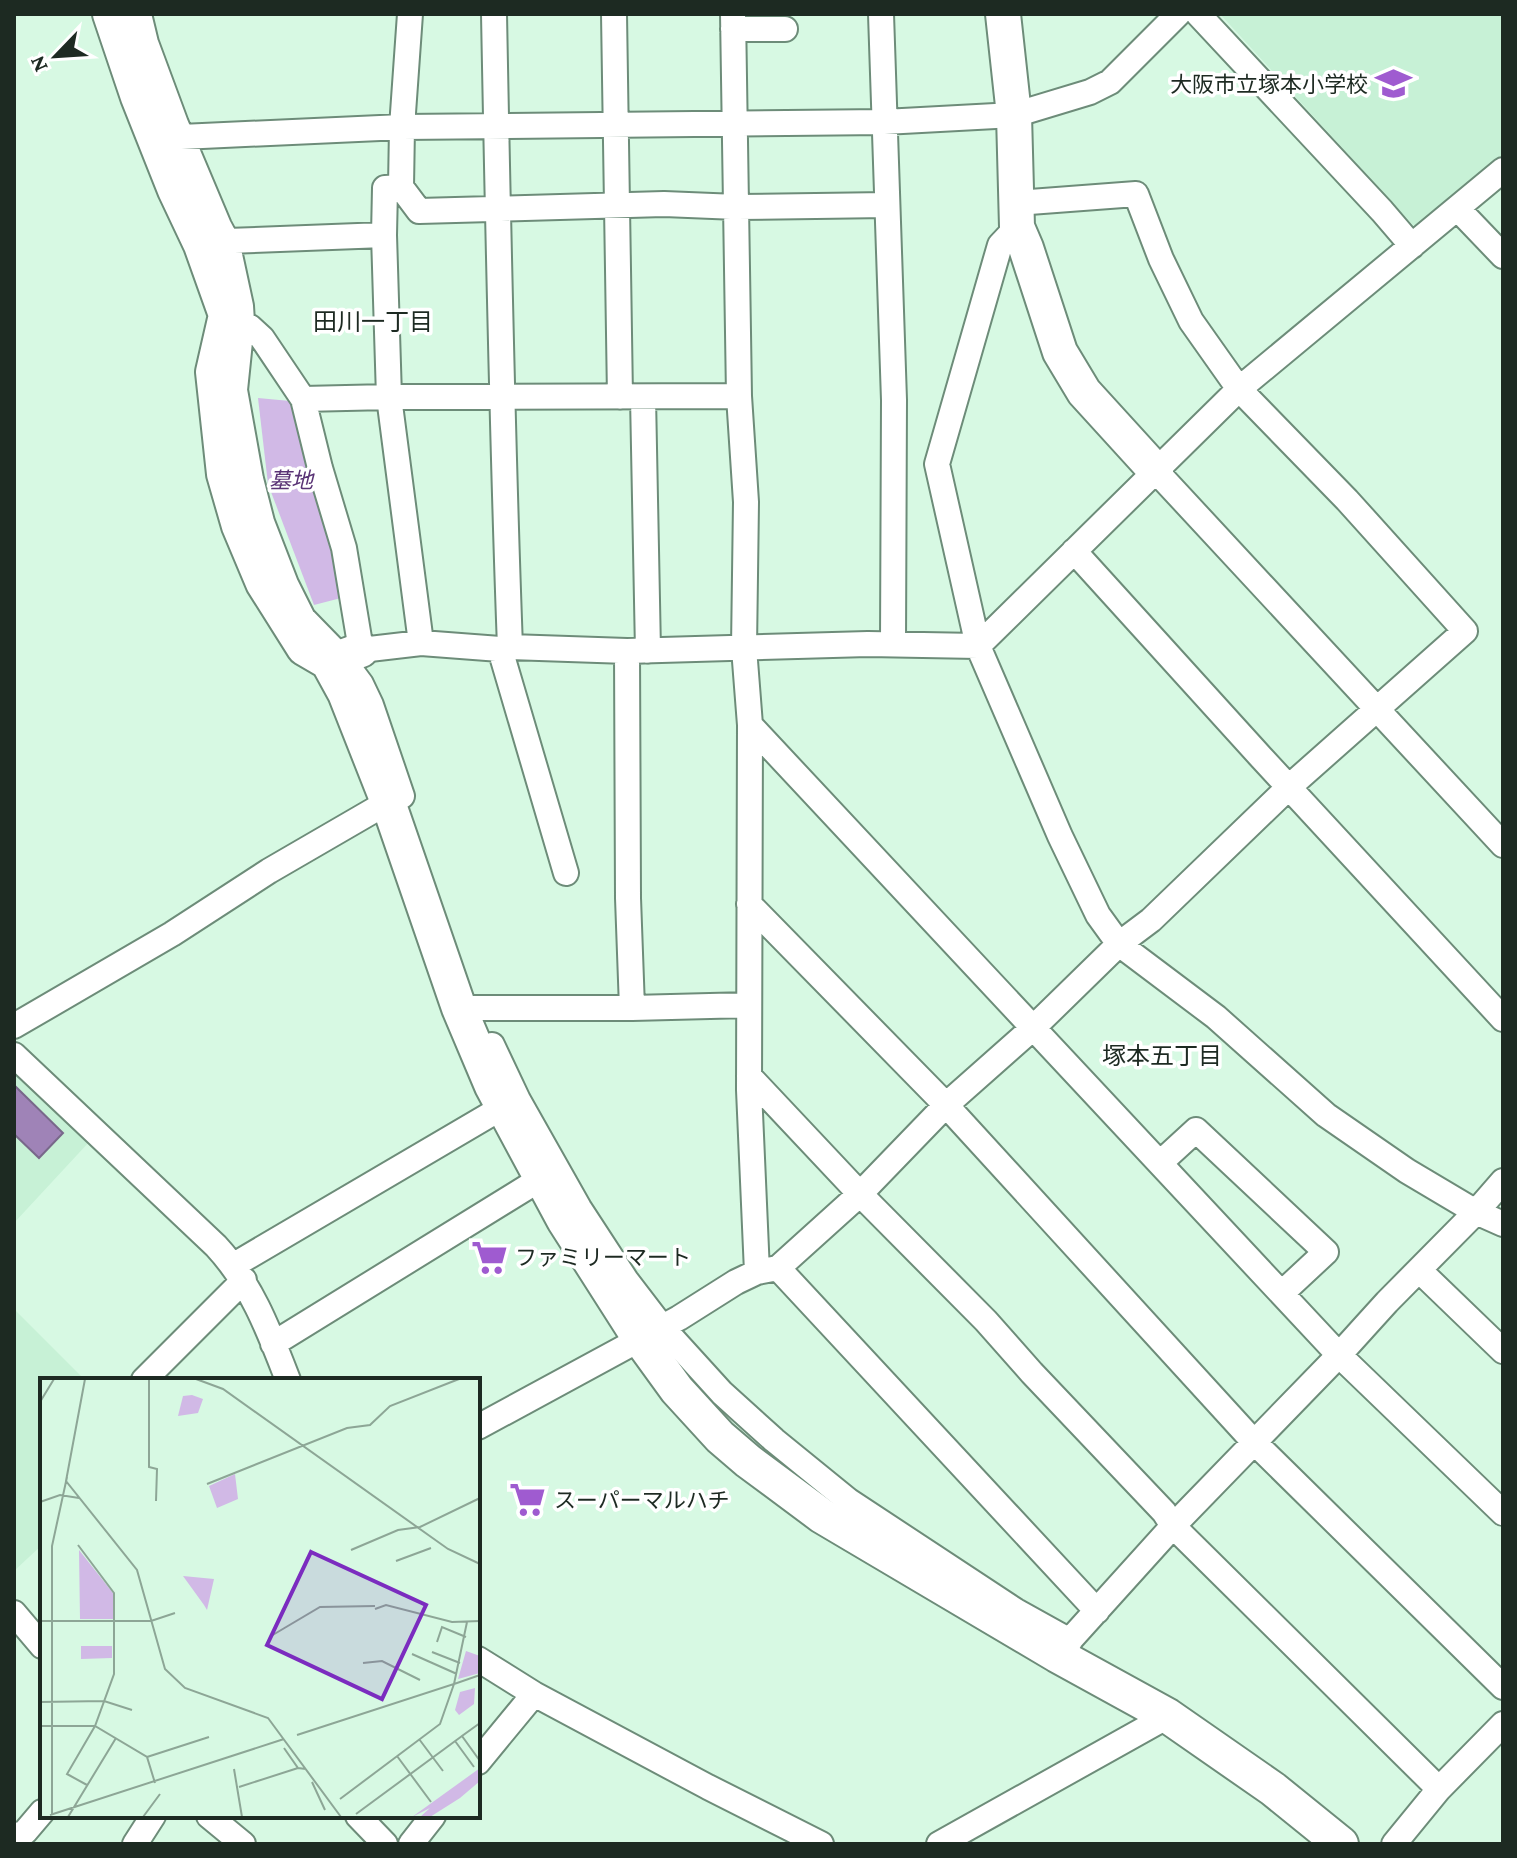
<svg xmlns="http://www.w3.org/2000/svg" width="1517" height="1858" viewBox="0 0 1517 1858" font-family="'Crimson Pro','Noto Sans JP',serif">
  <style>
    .built { fill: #c7f1d6 }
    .green { fill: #d1b9e6 }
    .water { fill: #9f83b7; stroke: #78688a; stroke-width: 2 }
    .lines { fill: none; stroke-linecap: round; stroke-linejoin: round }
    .street-casing { stroke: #6d8c79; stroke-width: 28 }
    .secondary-casing { stroke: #6d8c79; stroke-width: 38 }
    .street { stroke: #fff; stroke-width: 24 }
    .secondary { stroke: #fff; stroke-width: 34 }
    .labels { text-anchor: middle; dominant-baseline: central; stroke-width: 7; stroke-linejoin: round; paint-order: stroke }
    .poi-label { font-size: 22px; fill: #1d2a22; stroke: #fff; text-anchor: start }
    .park-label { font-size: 22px; font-style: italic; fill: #593375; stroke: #fff }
    .neighbourhood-label { font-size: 24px; fill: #1d2a22; stroke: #fff }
    .inset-road { fill: none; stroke: #8da696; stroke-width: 2 }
    .view { fill: #7b2cbf; fill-opacity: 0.15; stroke: #7b2cbf; stroke-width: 4 }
    .inset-edge { fill: none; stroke: #1d2a22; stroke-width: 4 }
  </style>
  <rect width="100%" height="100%" fill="#d7f9e3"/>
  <path class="built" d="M 1220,14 L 1503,14 L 1503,154 L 1427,227 L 1413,225 Z
    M 14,1069 L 90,1141 L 14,1223 Z
    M 14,1309 L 85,1380 L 42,1380 L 42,1545 L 14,1571 Z"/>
  <path class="green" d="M 258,398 L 290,401 L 335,541 L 341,598 L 314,605 L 268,484 Z"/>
  <path class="water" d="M 14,1085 L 63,1133 L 39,1158 L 14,1134 Z"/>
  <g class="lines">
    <defs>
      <path id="street" d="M 139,14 L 146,43 L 176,124 L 219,226 L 227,241 L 241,306 L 242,322 L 235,390 L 251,479 L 262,522 L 286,584 L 303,618 L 341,657 L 361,684 L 371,705 L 402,796
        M 410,14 L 402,127 L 401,187 L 419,211 L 664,204 L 737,207 L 887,205
        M 494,14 C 498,225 502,436 510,647
        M 614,14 L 620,397
        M 733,14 L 739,396 L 746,502 L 744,648 L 750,725 L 749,1090 L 757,1272
        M 881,14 L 894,400 L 893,644
        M 1198,14 L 1382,211 L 1412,246
        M 733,29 L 785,29
        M 181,137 L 402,127 L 884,122 L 1014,115 L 1090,92 L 1110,82 L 1178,14
        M 401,187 L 385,188 L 384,235 L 389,397 L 421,643
        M 1458,209 L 1503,256
        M 1017,227 L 1000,245 L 937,464 L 978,646 L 1060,836 L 1098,915 L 1119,944 L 1216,1017 L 1326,1115 L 1407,1171 L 1476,1212 L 1503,1224
        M 227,241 L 384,235
        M 233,318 L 250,327 L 262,338 L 303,399 L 320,468 L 344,548 L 361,650 L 421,643 L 500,649 L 510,647 L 627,651 L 868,644 L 978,646 L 1239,389 L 1503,170
        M 643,397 L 648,651
        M 303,399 L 389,397 L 739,396
        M 1156,471 L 1503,845
        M 1074,551 L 1259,755 L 1503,1019
        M 500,649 L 566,873
        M 627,651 L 628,898 L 632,1008
        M 750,725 L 1339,1355 L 1503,1513
        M 749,904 L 946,1105 L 1254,1442 L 1503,1687
        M 459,1008 L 632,1008 L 749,1005
        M 14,1026 L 172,934 L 269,871 L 388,802
        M 492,1045 L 518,1100 L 579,1208 L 626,1280 L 662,1327 L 722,1393 L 774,1440 L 849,1501 L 1016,1611 L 1070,1641
        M 14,1055 L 216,1246 C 252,1285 269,1331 288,1380
        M 749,1076 L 860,1194 L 986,1321 L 1032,1373 L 1164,1512 L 1173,1526 L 1439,1789
        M 1160,1163 L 1196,1130 L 1326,1252 L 1282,1293
        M 234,1265 L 503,1107
        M 778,1268 L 1097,1611
        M 1419,1270 L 1503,1351
        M 273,1344 L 542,1178
        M 144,1380 L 244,1280
        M 478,1427 L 679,1318 L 736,1282 L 757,1272 L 778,1268 L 860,1194 L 946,1105 L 1033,1028 L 1119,944 L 1151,920 L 1289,787 L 1465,631 L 1347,500 L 1239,389 L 1191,321 L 1161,259 L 1136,194 L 1016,203
        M 14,1613 L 42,1646
        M 1061,1650 L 1173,1526 L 1339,1355 L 1387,1302 L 1476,1212 L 1503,1181
        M 478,1659 L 534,1694 L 708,1787 L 821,1844
        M 478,1762 L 534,1694
        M 209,1816 L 243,1844
        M 358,1816 L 385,1844
        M 14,1837 L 25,1832 L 42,1812
        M 135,1844 L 153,1816
        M 411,1844 L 433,1816
        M 939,1844 L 1168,1716
        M 1394,1844 L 1439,1789 L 1503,1724"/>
      <path id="secondary" d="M 110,14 L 138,97 L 175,190 L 201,245 L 226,315 L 213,372 L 224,474 L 239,526 L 263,583 L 304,648 L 328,662 L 361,650
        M 1003,14 L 1014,115 L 1017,227 L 1026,248 L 1060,352 L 1084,392 L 1156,471
        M 328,662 L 345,693 L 388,802 L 459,1008 L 492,1086 L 564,1220 L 640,1339 L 677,1390 L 720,1437 L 748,1461 L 822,1516 L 1057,1655 L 1168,1716 L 1273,1789 L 1341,1844"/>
    </defs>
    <use href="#street" class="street-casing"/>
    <use href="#secondary" class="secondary-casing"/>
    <use href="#street" class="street"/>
    <use href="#secondary" class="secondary"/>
  </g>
  <defs>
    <symbol id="school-bare" viewBox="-9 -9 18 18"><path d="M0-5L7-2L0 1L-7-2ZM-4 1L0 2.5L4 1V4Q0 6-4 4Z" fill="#9f5bd0" stroke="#fff" stroke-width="2.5" paint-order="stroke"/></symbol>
    <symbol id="supermarket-bare" viewBox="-9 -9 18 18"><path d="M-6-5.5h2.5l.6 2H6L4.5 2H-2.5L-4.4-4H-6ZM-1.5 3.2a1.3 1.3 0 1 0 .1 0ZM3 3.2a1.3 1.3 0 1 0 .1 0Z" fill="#9f5bd0" stroke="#fff" stroke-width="2.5" paint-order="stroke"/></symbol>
  </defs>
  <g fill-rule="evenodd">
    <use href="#school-bare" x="1368" y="58" width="51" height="51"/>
    <use href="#supermarket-bare" x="464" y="1232" width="51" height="51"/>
    <use href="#supermarket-bare" x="502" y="1474" width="51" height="51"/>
  </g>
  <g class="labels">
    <g class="poi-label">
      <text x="1368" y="84" text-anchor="end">大阪市立塚本小学校</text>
      <text x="515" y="1257">ファミリーマート</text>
      <text x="554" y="1500">スーパーマルハチ</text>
    </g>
    <g class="park-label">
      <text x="291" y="480">墓地</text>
    </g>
    <g class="neighbourhood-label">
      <text x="373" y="321">田川一丁目</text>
      <text x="1162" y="1055">塚本五丁目</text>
    </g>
  </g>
  <g transform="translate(40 1378)">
    <rect width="440" height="440" fill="#d7f9e3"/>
    <path d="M 152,17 L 163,21 L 158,35 L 138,38 L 143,18 ZM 195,96 L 198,121 L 177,130 L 169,108 ZM 39,172 L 73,215 L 73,241 L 40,241 ZM 143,198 L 174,201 L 167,232 L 164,227 ZM 41,268 L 72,268 L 72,280 L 41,281 ZM 426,273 L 440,278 L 440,295 L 418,301 ZM 435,310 L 434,326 L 419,337 L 415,332 L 420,314 ZM 440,390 L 440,403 L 420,420 L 390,439 L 380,439 L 390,430 L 372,439 Z" fill="#d1b9e6"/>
    <path class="inset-road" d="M 45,1 L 26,103 L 97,192 L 125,291 L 145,310 L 228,340 L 301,439M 109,1 L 109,89 L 117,91 L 116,123M 156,1 L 183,11 L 408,171 L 440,186M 0,24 L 14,1M 167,106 L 307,50 L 330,47 L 350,28 L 419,1M 0,124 L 20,117 L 39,120M 38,167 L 74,215 L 74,296 L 55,348 L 27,396 L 47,407M 311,172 L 358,152 L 380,149 L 440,120M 356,183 L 391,170M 335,231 L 346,227 L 412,244 L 440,243M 0,243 L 111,243 L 135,235M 231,258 L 280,229 L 335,228M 397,264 L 402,249 L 426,259M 392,274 L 420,285M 372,276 L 417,296M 323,285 L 342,283 L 380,302M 0,324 L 64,323 L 92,332M 440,345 L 422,358 L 440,383M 0,348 L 55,348 L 107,379 L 115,405M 257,357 L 414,306 L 427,244M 379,361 L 403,393M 415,363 L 434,389M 244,370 L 258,390 L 266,391M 357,378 L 391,424M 107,379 L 169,359M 194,391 L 202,439M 272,404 L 285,432M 199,409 L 258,390M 300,421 L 400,346 L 414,306 L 440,297M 316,436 L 422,358M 10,437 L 244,361M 12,439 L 12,168 L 27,99M 28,439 L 76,360M 103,439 L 120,416"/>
    <path class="view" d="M 271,174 L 386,227 L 342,321 L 227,267 Z"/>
    <rect width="440" height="440" class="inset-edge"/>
  </g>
  <rect width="1517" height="1858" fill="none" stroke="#1d2a22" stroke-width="32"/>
  <g transform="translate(56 56) rotate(245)" stroke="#ffffff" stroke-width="6" paint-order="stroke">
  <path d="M0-6L14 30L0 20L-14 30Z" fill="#1d2a22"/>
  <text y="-12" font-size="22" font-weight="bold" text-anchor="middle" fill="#1d2a22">N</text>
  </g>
</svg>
